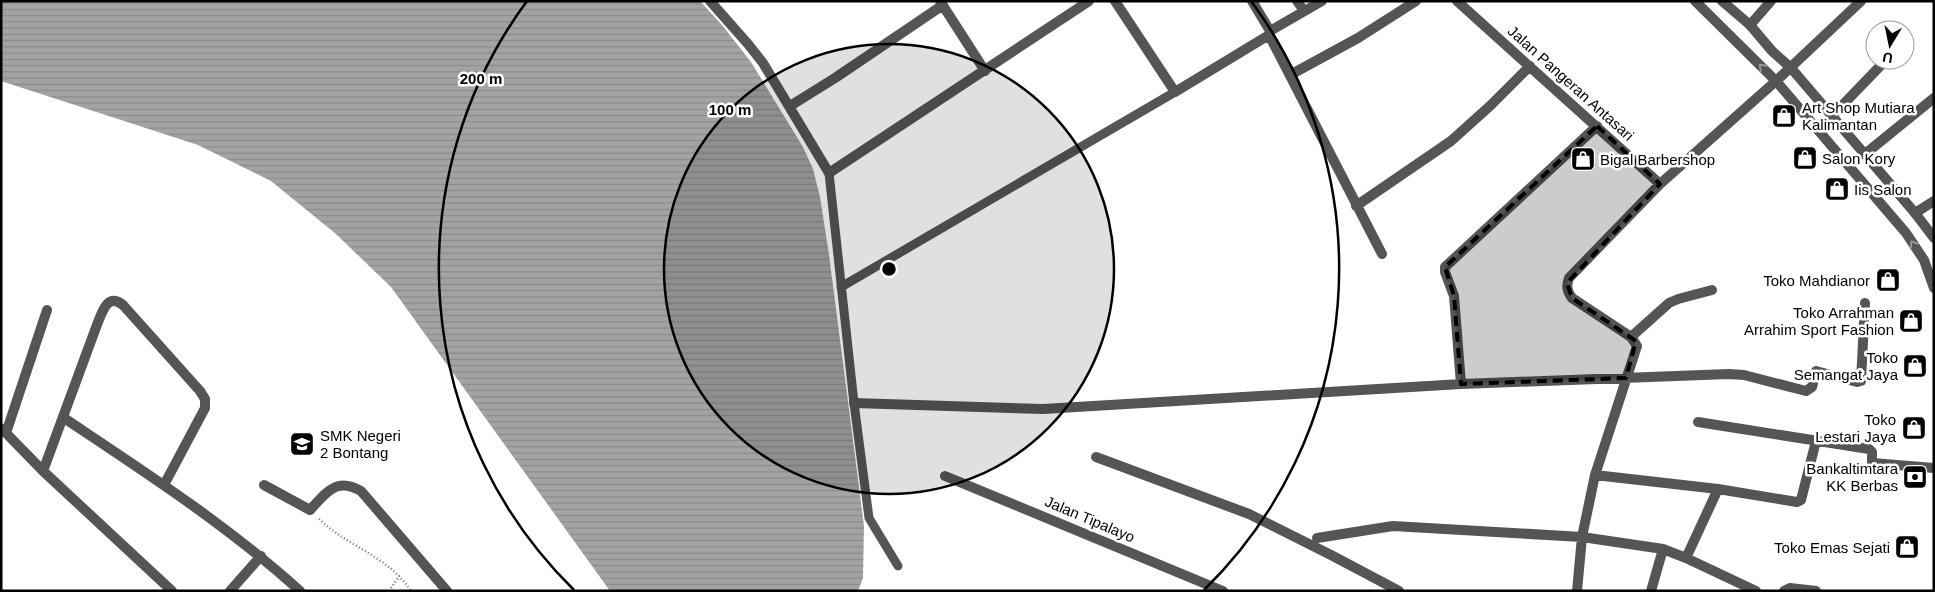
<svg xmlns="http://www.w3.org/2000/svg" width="1935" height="592" viewBox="0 0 1935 592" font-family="Arial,sans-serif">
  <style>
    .water { fill: url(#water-rules) }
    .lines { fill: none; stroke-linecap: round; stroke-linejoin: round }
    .path { stroke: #777; stroke-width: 2.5; stroke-dasharray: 1 2.5; stroke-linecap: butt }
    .service { stroke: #555; stroke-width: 9 }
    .minor { stroke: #555; stroke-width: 10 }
    .tertiary { stroke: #555; stroke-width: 10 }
    .oneway { stroke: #999 }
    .marked { fill: #000; fill-opacity: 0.2; stroke: #000; stroke-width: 4; stroke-dasharray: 10 6; stroke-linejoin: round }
    .ring { fill: none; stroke: #000; stroke-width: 2.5 }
    .labels { text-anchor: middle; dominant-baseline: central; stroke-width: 5; stroke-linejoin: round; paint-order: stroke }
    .street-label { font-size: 15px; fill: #000; stroke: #fff }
    .poi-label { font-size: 15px; fill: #000; stroke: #fff; text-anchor: end }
    .centre { fill: #000; stroke: #fff; stroke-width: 2.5 }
    .ring-label { font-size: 15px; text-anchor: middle; font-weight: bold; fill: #000; stroke: #fff; stroke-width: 5; stroke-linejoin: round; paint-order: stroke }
  </style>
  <defs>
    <pattern id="water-rules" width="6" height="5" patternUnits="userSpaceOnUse" patternTransform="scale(1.25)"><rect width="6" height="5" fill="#a3a3a3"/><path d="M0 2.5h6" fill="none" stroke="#8b8b8b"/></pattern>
  </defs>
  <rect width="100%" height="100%" fill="#fff"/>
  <path class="water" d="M 1,1 L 700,1 L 722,25 L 751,62 L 803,147 L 813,169 L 820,197 L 829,255 L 864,526 L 863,578 L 858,591 L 610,591 L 391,287 L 336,234 L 271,181 L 198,145 L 1,81 Z"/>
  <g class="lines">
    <path class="path" d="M 319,519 C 348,547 388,556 411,591
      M 389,591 L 400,575"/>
    <path class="service" d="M 829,173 L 854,403 L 869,518 L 898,566
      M 841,287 L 1175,92"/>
    <path class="minor" d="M 710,1 L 748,44 L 763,63 L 829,173 L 1089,1
      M 940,1 L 985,71
      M 1115,1 L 1175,92 L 1269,35 L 1270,31 L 1322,1
      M 1252,1 L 1270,31
      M 1297,1 L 1304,11
      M 1457,1 L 1660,184 L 1776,81 L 1861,1
      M 1750,25 L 1771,1
      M 1269,35 L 1382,254
      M 1905,36 L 1906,35
      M 1290,75 L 1358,38 L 1416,1
      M 790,106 L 835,78 L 943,5
      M 1832,116 L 1886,60
      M 1865,154 L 1934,98
      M 1356,206 L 1451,141 L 1491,105 L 1530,66
      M 1915,213 L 1934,201
      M 1631,337 L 1669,303 L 1678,299 L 1712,290
      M 1461,384 L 1454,296 L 1445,272 L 1445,267 L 1597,126
      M 854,403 L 1043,409 L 1461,384 L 1729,374 L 1744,375 L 1806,391 L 1812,387 L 1816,371 L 1857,382 L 1861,381 L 1865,303
      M 64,418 C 145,472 227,525 300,591
      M 1698,422 L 1869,449 L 1872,452 L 1872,463 L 1934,468
      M 2,429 L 43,471
      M 6,433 L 47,310
      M 1096,457 L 1249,514 L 1331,555 L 1399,591
      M 1595,475 L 1718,489
      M 945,476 L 1223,591
      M 164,485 L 205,408 L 205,399 L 200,391 L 123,305 C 108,293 103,310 98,322 L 43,471 L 172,591
      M 264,485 L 310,510 C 327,492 336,477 361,491 L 447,591
      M 1317,538 L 1393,526 L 1582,537 L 1663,549
      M 1686,558 L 1718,489 L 1797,502 L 1801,500 L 1816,441
      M 230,591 L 261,556
      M 1577,591 L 1582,537 L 1595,475 L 1637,346 L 1631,337 L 1572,298 C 1567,291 1566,286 1569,278 L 1660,184
      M 1651,591 L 1663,549 L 1686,558 L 1756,591
      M 1784,591 L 1790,588 L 1816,591"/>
    <path class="tertiary" d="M 1695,1 L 1776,81 L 1906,233 L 1924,260 L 1934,288
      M 1722,1 L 1750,25 L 1772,51 L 1791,68 L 1915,213 L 1934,238"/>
  </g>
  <defs><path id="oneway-chevron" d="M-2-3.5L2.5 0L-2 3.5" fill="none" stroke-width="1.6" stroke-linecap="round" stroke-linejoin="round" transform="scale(1.25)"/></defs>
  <g class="oneway">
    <use href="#oneway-chevron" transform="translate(1762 67) rotate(-135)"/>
    <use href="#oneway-chevron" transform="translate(1913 244) rotate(-123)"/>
  </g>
  <path class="marked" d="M 1597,126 L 1660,184 L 1567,283 L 1572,298 L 1636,341 L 1626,378 L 1461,384 L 1454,296 L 1445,267 Z"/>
  <circle cx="889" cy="269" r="225" fill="#000" fill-opacity=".12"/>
  <g class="ring">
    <circle cx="889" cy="269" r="225"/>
    <path d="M574 590A450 450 0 0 1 527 1M1251 1A450 450 0 0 1 1204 590"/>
  </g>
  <defs>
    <symbol id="shop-square" viewBox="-11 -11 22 22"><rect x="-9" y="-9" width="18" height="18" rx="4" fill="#000" stroke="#fff"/><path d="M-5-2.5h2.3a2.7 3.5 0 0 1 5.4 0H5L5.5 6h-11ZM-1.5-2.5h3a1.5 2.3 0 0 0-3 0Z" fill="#fff"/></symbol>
    <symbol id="school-square" viewBox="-11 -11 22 22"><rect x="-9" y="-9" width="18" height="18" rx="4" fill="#000" stroke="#fff"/><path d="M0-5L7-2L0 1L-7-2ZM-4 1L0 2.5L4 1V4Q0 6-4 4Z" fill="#fff"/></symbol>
    <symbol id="bank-square" viewBox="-11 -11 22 22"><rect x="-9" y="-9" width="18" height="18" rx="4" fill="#000" stroke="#fff"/><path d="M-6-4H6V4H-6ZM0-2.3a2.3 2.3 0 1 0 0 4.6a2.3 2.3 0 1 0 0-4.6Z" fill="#fff"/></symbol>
  </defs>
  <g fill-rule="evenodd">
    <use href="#shop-square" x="1770" y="102" width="28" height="28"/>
    <use href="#shop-square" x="1791" y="144" width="28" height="28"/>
    <use href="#shop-square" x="1569" y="145" width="28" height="28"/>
    <use href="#shop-square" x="1823" y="175" width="28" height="28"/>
    <use href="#shop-square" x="1874" y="266" width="28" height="28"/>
    <use href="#shop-square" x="1897" y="307" width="28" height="28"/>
    <use href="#shop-square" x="1901" y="352" width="28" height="28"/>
    <use href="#shop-square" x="1900" y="414" width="28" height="28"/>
    <use href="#school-square" x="288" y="430" width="28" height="28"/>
    <use href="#bank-square" x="1901" y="463" width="28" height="28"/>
    <use href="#shop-square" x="1893" y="533" width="28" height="28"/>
  </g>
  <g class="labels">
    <g class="street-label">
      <text transform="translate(1571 83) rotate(42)">Jalan Pangeran Antasari</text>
      <text transform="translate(1090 519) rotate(23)">Jalan Tipalayo</text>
    </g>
    <g class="poi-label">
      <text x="1802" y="107" text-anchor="start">Art Shop Mutiara<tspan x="1802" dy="17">Kalimantan</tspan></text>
      <text x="1822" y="158" text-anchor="start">Salon Kory</text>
      <text x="1600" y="159" text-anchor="start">Bigal Barbershop</text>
      <text x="1854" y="189" text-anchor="start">Iis Salon</text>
      <text x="1870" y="280">Toko Mahdianor</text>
      <text x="1894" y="312">Toko Arrahman<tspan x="1894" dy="17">Arrahim Sport Fashion</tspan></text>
      <text x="1898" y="357">Toko<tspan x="1898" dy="17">Semangat Jaya</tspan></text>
      <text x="1896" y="419">Toko<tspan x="1896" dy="17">Lestari Jaya</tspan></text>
      <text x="320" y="435" text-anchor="start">SMK Negeri<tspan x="320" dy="17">2 Bontang</tspan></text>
      <text x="1898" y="468">Bankaltimtara<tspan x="1898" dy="17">KK Berbas</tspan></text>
      <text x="1890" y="547">Toko Emas Sejati</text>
    </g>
  </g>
  <circle cx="889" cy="269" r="8" class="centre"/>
  <g class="ring-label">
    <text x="481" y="84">200 m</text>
    <text x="730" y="115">100 m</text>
  </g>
  <rect width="1935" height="592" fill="none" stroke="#000000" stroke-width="5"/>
  <g transform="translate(1890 45) rotate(190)"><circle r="24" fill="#ffffff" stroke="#999999"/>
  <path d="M0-4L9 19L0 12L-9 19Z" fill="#000000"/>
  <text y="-8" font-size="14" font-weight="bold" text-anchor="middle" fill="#000000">U</text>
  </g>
</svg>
